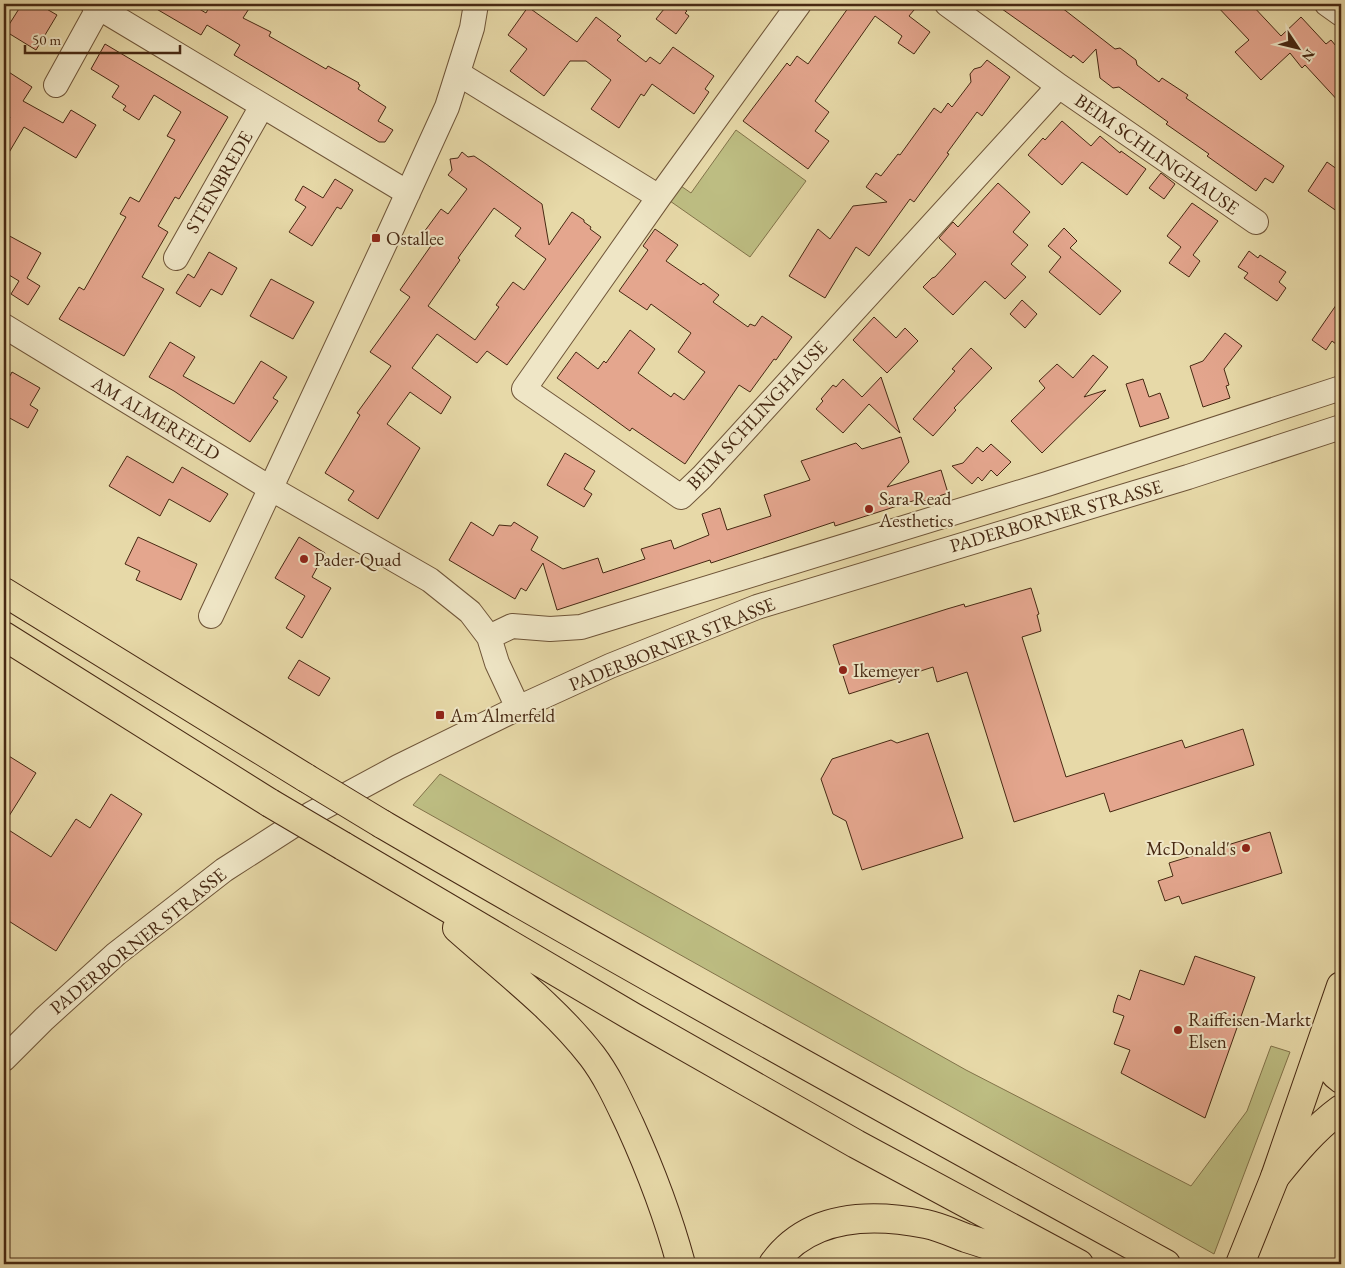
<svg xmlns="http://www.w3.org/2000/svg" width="1345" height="1268" viewBox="0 0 1345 1268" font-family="'EB Garamond',serif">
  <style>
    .green { fill: #bdbd82; stroke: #82734a }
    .building { fill: #e4a68e; stroke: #472913; fill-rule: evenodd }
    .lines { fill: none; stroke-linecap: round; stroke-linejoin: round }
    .minor-casing { stroke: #6f5538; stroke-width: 26 }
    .major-casing { stroke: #472913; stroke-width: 30 }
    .highway-casing { stroke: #472913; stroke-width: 30 }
    .minor { stroke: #efe6c6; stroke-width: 24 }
    .major { stroke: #e7d9a8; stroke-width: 28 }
    .highway { stroke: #e7d9a8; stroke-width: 28 }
    .highway-bridge-casing { stroke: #472913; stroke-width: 30; stroke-linecap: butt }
    .highway-bridge { stroke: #e7d9a8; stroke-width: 28 }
    .poi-dot { fill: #8f2418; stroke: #efe6c6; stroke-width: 2 }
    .labels { text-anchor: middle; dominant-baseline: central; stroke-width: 4; stroke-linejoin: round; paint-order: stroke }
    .street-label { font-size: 19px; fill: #472913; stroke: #efe6c6 }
    .poi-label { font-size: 19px; fill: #472913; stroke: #efe6c6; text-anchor: start }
  </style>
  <rect width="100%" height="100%" fill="#e7d9a8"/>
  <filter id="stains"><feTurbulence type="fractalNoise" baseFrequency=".004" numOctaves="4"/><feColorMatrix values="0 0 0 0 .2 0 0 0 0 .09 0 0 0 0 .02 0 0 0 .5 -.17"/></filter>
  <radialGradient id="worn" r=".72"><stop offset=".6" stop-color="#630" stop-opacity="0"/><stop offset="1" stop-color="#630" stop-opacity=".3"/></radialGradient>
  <path class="green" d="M 736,130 L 806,181 L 750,257 L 670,201 L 681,186 L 691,193 Z
    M 440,774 L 966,1070 L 1191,1186 L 1247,1111 L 1271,1046 L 1290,1052 L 1214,1254 L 413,805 Z"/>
  <path class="building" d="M 22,4 L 38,4 L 57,15 L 36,50 L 5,31 Z
    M 148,4 L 191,4 L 206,13 L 211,4 L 252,4 L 243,18 L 271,32 L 269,36 L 326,69 L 328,66 L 359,83 L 358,84 L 360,85 L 358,89 L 386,107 L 378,121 L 393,130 L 385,142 L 379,142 L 234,55 L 240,45 L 207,25 L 201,35 Z
    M 668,4 L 678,4 L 687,11 L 685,13 L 689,16 L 676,34 L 656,19 Z
    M 851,4 L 919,4 L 909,16 L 930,32 L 914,54 L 898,43 L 902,36 L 875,16 L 815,101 L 829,112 L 815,131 L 829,141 L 808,169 L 743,121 L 787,63 L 790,66 L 797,56 L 808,64 Z
    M 995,4 L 1057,4 L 1115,49 L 1120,48 L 1136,60 L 1137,65 L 1159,82 L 1162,78 L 1188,95 L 1186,98 L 1284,166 L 1273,183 L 1265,178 L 1256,191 L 1207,156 L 1209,154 L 1166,124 L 1168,122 L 1119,87 L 1113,88 L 1100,78 L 1096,49 L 1083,63 L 1073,55 L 1071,58 Z
    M 1215,4 L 1251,4 L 1281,36 L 1301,17 L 1326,44 L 1331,40 L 1341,52 L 1341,104 L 1305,65 L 1302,68 L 1290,53 L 1261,80 L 1235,52 L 1249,40 Z
    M 528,7 L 577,42 L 596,17 L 621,36 L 617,40 L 646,62 L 650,57 L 660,64 L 673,47 L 714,76 L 705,89 L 709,92 L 694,114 L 652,84 L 644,96 L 641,94 L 619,128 L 591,109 L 611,80 L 586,61 L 570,61 L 544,96 L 510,71 L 527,49 L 508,35 Z
    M 105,44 L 228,117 L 179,199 L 175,197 L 158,226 L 168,232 L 142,277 L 164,289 L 124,356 L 59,319 L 79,287 L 84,290 L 126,217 L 120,214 L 130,197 L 139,202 L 175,140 L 167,136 L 181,112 L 154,95 L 139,120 L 123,110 L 126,106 L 112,97 L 119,86 L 91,69 Z
    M 987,60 L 1010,77 L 982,116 L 977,112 L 947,153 L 949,154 L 914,202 L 910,199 L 869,256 L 856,247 L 825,298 L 789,276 L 818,229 L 830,239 L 853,206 L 887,202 L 866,187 L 876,173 L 881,176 L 898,154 L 900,155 L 934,108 L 941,113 L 948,103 L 952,107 L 971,82 L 970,74 L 974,69 L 981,67 Z
    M 4,69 L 32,87 L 23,101 L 63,123 L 71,110 L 96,125 L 76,158 L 24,127 L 4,161 L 4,128 L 10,117 L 4,113 Z
    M 1062,121 L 1091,146 L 1100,136 L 1120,153 L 1121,151 L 1146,169 L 1127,195 L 1082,162 L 1062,185 L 1028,155 L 1043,138 L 1045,140 Z
    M 462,152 L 468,157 L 474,156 L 486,164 L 542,204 L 549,245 L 572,212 L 584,220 L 584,222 L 591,227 L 590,229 L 601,237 L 507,365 L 487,351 L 477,363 L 437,334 L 412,368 L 451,397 L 441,414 L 410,392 L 387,424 L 420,448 L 378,519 L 348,500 L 354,491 L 325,473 L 360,415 L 357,413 L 391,366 L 370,352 L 410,297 L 400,290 L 435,240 L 424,232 L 441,209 L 448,214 L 467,189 L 448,175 L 452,170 L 450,159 L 458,158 ZM 494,208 L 521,228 L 515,236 L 546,259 L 524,290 L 513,282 L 496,305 L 499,307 L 475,340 L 428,306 L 460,260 L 458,258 Z
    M 1327,162 L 1341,172 L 1341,214 L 1308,191 Z
    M 1161,173 L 1175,184 L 1164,199 L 1149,188 Z
    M 335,179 L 353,190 L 341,209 L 337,207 L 312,246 L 289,232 L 306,207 L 295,200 L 303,186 L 323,198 Z
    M 998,183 L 1030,212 L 1013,232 L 1028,245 L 1011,264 L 1026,277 L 1005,299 L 985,281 L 953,315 L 923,287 L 932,278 L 935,277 L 956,254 L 939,238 L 953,222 L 958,227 Z
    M 1192,203 L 1218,221 L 1193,255 L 1200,261 L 1189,277 L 1169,263 L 1181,247 L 1167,236 Z
    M 1064,228 L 1077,241 L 1070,248 L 1121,291 L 1100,315 L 1049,272 L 1061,257 L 1048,246 Z
    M 655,229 L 678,245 L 666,261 L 701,285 L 703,283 L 719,295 L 713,302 L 748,327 L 750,324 L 755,326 L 762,316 L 792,337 L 776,360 L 774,359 L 750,392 L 739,385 L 685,464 L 632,428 L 630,431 L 557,378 L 576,352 L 598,369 L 604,361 L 606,363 L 630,330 L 655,349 L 638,373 L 671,397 L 674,393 L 684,400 L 705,372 L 678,352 L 691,333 L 651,304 L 647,310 L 619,291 L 648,250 L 643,246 Z
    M 4,233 L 41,253 L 27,278 L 40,286 L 28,305 L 11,294 L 19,281 L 4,272 Z
    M 1249,251 L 1258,258 L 1260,255 L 1286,272 L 1279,282 L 1286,288 L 1277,301 L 1244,278 L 1248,273 L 1238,267 Z
    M 209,252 L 237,268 L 222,295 L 211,289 L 200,307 L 176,293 L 188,274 L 194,278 Z
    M 271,279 L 314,302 L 293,339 L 250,316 Z
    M 1341,298 L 1341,348 L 1332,341 L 1326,350 L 1312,340 Z
    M 1022,300 L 1037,314 L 1025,328 L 1010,314 Z
    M 874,317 L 896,338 L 905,328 L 918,341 L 887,373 L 853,340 Z
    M 1225,333 L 1242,346 L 1224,369 L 1229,385 L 1226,386 L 1230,398 L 1203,407 L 1190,366 L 1203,361 Z
    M 170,342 L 195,357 L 183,376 L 234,404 L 261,361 L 287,377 L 273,398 L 278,401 L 250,442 L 174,391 L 149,377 Z
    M 971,348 L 992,368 L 954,408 L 956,410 L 933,436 L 913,419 L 955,371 L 952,369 Z
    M 1093,355 L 1108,367 L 1084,397 L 1106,390 L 1042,453 L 1011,421 L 1045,388 L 1039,381 L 1057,364 L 1073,378 Z
    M 12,372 L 40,388 L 30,405 L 38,410 L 28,428 L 4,415 L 4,387 Z
    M 881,377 L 900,433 L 869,404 L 843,433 L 816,409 L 823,401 L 821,399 L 833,385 L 836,387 L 843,379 L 862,397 Z
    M 1143,379 L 1149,397 L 1160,393 L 1169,418 L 1140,427 L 1126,384 Z
    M 901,437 L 909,462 L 887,487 L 941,470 L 948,493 L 924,501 L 922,498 L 835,526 L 834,522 L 711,563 L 710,560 L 557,610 L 543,563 L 526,591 L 521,588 L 515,599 L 449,560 L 471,522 L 493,536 L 499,525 L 511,526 L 514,522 L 538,537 L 531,550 L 563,569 L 598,558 L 603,573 L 645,559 L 641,549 L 671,540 L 674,549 L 709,535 L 702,514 L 720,508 L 727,530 L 771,516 L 764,495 L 810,480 L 801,461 L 856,443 L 862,449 Z
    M 991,444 L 1011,462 L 997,476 L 991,470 L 982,481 L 978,477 L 972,484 L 952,466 L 963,463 L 977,447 L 983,452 Z
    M 565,453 L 595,471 L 584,489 L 592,494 L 584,507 L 547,485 Z
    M 127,456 L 173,483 L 182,467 L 228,494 L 210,522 L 169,499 L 160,516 L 109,486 Z
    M 138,537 L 197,564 L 181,600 L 136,580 L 140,571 L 125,564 Z
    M 299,537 L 325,553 L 312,577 L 331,588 L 302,638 L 286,628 L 305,596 L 275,578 Z
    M 1031,588 L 1039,614 L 1037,615 L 1041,631 L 1022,637 L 1066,777 L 1182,740 L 1185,748 L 1243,729 L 1254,765 L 1110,812 L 1104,793 L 1014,822 L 967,672 L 937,682 L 933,667 L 849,694 L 833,645 L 947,609 L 964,604 L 965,607 Z
    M 299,660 L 330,678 L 319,696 L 288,678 Z
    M 928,733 L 963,838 L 862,870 L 846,821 L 833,814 L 821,779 L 832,759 L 891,740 L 897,743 Z
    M 4,753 L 36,773 L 4,824 Z
    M 111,794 L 142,814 L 56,951 L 4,918 L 4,827 L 51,857 L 76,819 L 90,828 Z
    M 1270,832 L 1282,873 L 1182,904 L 1179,896 L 1165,901 L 1158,881 L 1173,876 L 1169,863 Z
    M 1195,956 L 1255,977 L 1205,1118 L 1121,1073 L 1130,1050 L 1114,1044 L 1124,1016 L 1113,1012 L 1115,1004 L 1118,995 L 1130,1000 L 1140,970 L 1184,985 Z"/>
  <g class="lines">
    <defs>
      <path id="minor" d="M 93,4 L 408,193
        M 799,4 L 659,197 L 524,389 L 681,497 L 702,477 L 1059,86
        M 947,4 L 1059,86 L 1256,222
        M 1327,4 L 1341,14
        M 459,74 L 659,197
        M 56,85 L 99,7
        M 176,258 L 262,106
        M 4,326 L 270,488 L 430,580 L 470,612 L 489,637 L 497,663 L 518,708
        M 211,616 L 385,243 L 447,107 L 472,28 L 476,4
        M 489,637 L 512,626 L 550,629 L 581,627 L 1047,484 L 1341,388
        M 4,1059 L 44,1019 L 116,954 L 224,870 L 311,814 L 398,767 L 518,708 L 610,666 L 757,607 L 1188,477 L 1341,427"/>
      <path id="major" d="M 1240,1264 L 1275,1177 L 1341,986"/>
      <path id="highway" d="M 4,592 L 306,778
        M 4,636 L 270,803
        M 382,824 C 641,975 903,1120 1166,1264
        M 343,846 L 633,1017 L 856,1144 L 1079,1264
        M 457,928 C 503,969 554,1007 592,1056 C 608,1077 619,1102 630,1125 C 651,1171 668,1216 681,1264
        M 1341,1043 L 1324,1037 C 1325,1054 1326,1069 1341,1079
        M 1275,1177 C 1295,1152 1315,1128 1341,1109
        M 773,1264 C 809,1214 871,1213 926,1224 C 940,1227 953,1233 966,1238 C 992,1246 1017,1255 1042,1264"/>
    </defs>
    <use href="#minor" class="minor-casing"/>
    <use href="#major" class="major-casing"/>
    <use href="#highway" class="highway-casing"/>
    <use href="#minor" class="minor"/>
    <use href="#major" class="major"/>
    <use href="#highway" class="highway"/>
    <defs>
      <path id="highway-bridge" d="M 306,778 L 382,824
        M 270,803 L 343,846"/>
    </defs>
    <use href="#highway-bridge" class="highway-bridge-casing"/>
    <use href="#highway-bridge" class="highway-bridge"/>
  </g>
  <g class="poi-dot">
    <rect x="371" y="233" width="10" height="10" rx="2.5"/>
    <circle cx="869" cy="509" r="5"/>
    <circle cx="304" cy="559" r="5"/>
    <circle cx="843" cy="670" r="5"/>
    <rect x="435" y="710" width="10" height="10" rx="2.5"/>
    <circle cx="1246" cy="848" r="5"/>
    <circle cx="1178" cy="1030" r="5"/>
  </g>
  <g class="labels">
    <g class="street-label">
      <text transform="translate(1157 154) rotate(35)">BEIM SCHLINGHAUSE</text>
      <text transform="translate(219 182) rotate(-60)">STEINBREDE</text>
      <text transform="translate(757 415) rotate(-47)">BEIM SCHLINGHAUSE</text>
      <text transform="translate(156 418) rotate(31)">AM ALMERFELD</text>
      <text transform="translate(1056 516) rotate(-16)">PADERBORNER STRASSE</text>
      <text transform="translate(672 644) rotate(-22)">PADERBORNER STRASSE</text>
      <text transform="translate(138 941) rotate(-39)">PADERBORNER STRASSE</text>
    </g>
    <g class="poi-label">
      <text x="386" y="238">Ostallee</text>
      <text x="879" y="498">Sara Read<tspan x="879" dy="22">Aesthetics</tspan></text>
      <text x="314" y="559">Pader-Quad</text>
      <text x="853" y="670">Ikemeyer</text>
      <text x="450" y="715">Am Almerfeld</text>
      <text x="1236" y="848" text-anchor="end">McDonald's</text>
      <text x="1188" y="1019">Raiffeisen-Markt<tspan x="1188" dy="22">Elsen</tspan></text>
    </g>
  </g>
  <rect width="1345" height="1268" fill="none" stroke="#e7d9a8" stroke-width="20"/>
  <rect x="5" y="5" width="1335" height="1258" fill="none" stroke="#472913" stroke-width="2.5"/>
  <rect x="10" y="10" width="1325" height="1248" fill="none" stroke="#472913"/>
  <g transform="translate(1298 48) rotate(125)" stroke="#efe6c6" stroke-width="4" paint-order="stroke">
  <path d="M0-4L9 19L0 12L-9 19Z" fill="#472913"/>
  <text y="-8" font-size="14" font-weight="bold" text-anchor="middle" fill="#472913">N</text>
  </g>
  <path d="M25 45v8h155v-8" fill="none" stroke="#472913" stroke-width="2.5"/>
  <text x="32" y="45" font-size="15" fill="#472913" stroke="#efe6c6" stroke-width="4" paint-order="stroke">50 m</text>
  <rect width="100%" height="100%" filter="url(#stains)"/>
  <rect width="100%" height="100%" fill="url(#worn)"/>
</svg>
